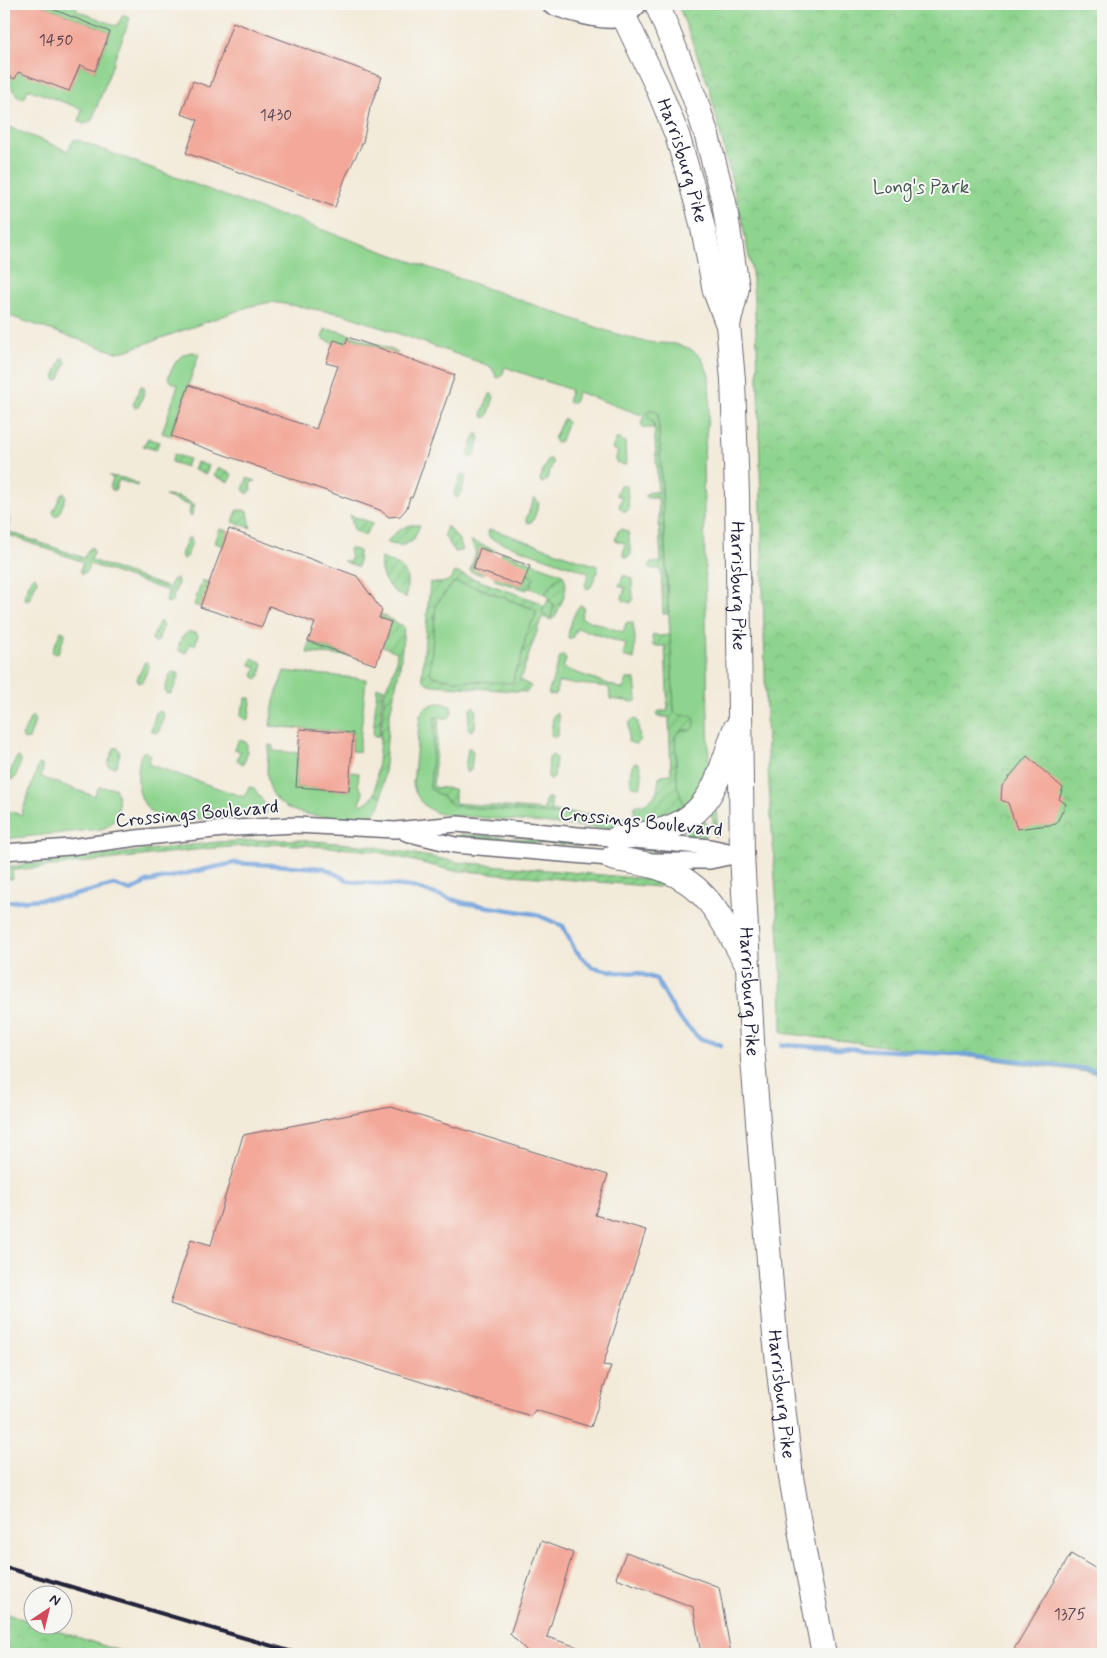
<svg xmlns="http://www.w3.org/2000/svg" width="1107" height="1658" viewBox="0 0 1107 1658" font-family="Mynerve,sans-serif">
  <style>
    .grass { fill: #8ed48e; stroke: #587b64 }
    .park { fill: url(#park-crowns); stroke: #587b64 }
    .garden { fill: url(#garden-furrows); stroke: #587b64; fill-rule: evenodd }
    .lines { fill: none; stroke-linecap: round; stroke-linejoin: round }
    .stream { stroke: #6fa2db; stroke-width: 4.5 }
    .building { fill: #f3a899 }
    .street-casing { stroke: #6b6873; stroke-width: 18 }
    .secondary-casing { stroke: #6b6873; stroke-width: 24 }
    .primary-casing { stroke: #6b6873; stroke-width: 26 }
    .street { stroke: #fff; stroke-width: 15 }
    .secondary { stroke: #fff; stroke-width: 21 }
    .primary { stroke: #fff; stroke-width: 24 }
    .rail { stroke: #22223b; stroke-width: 4 }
    .labels { text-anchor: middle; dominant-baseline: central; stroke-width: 4; stroke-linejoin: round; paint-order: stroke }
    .number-label { font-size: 16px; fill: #564452 }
    .street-label { font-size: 19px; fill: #22223b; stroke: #f6f6f2 }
    .park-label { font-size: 19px; fill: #425754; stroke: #f6f6f2 }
  </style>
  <defs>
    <pattern id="park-crowns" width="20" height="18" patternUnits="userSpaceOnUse" patternTransform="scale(1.25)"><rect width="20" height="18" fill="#8ed48e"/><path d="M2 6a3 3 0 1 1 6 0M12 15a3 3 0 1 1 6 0" fill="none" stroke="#7ab67b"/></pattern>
    <pattern id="garden-furrows" width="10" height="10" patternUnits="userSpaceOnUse" patternTransform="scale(1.25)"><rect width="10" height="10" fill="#8ed48e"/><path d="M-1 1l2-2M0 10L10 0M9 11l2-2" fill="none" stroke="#7ab67b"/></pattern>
  </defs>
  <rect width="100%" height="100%" fill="#f6f6f2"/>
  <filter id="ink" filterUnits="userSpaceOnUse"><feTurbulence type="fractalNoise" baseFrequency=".02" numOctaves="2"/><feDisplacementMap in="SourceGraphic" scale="10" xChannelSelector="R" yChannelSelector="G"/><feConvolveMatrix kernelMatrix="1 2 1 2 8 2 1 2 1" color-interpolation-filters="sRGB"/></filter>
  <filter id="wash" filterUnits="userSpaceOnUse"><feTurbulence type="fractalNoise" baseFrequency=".0096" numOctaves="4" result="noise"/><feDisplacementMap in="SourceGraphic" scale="20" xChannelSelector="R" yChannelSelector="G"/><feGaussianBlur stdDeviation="1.12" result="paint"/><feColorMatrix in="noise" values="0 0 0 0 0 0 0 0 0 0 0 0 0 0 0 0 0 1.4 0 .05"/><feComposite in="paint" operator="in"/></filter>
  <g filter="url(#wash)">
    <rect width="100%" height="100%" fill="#f3ebda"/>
    <path class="grass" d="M 40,4 L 60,4 L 66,6 L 67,4 L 78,4 L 76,10 L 117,26 L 123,15 L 130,18 L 92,120 L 88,123 L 83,124 L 79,121 L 82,109 L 28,89 L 25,97 L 21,99 L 12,88 L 4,85 L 4,74 L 15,78 L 27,48 L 69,91 L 80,65 L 95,71 L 110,32 Z
      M 4,125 L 68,151 L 72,142 L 75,139 L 276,215 L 296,218 L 306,224 L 613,333 L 645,342 L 676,344 L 689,348 L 701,357 L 709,375 L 710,401 L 703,462 L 709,768 L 708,775 L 683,814 L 621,828 L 599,828 L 440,814 C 425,809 416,799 413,784 L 420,715 C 426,704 440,699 451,707 L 452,714 L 448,718 L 435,717 L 430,788 L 455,806 L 629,820 L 628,823 L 684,806 L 677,785 L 675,736 L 682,730 L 688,731 L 688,715 C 682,716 678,716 674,712 L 658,413 L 654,410 L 648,417 L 652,420 L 654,428 L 644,428 L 641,424 L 644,416 L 578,392 L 574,402 L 569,403 L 568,400 L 571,390 L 505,367 L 502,376 L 497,378 L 492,368 L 487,365 L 343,314 L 272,302 L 251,306 L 125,351 L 115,352 L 4,314 Z
      M 325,329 L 339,331 L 398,352 L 397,354 L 348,337 L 346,344 L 333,343 L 322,338 Z
      M 193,352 L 199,354 L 171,436 L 162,433 L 178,385 L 170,381 L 168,378 C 173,366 178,353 193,352 Z
      M 62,358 L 64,358 L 66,362 L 60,379 L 56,381 L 54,377 Z
      M 141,386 L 143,386 L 145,390 L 139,406 L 135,408 L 133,404 Z
      M 490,394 L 492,394 L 494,397 L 488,416 L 484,418 L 482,413 Z
      M 563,419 L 565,419 L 567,423 L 561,441 L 556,443 L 554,439 Z
      M 476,434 L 478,434 L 480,438 L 474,456 L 470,458 L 468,454 Z
      M 616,439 L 619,439 L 625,442 L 626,463 L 625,465 L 617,463 L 615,461 L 618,451 L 612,449 Z
      M 548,459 L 551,459 L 553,463 L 546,481 L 541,483 L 540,479 Z
      M 462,474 L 464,474 L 466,477 L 460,495 L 456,498 L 454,493 Z
      M 620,485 L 623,485 L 627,487 L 629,509 L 627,511 L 623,511 L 619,507 L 622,497 L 616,495 Z
      M 62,493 L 64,493 L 66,497 L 59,514 L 55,516 L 53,512 Z
      M 534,499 L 536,499 L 539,503 L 533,521 L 528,523 L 526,519 Z
      M 220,529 L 228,531 L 223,546 L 215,543 Z
      M 622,529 L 628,532 L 631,555 L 629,557 L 625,557 L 623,554 L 626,544 L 615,540 L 618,531 Z
      M 489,530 L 494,530 L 597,566 L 598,570 L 591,587 L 587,589 L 585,585 L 589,573 L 491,539 L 488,535 Z
      M 188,538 L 191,538 L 192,542 L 187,557 L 183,559 L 181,555 Z
      M 502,552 L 561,573 L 562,574 L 549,587 L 545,594 L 530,588 L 533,577 L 501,556 Z
      M 35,576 L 37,581 L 30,598 L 26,600 L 24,596 L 31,579 Z
      M 623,576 L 626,576 L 632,579 L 633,600 L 631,603 L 624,601 L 622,598 L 625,588 L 619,586 Z
      M 202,580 L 210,583 L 200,607 L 194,605 Z
      M 454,582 L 478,588 L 536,610 L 535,617 L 527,631 L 520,664 L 515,671 L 513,683 L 510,684 L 454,680 L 432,676 L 430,670 L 436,605 Z
      M 548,600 L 554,604 L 551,618 L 541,614 Z
      M 580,605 L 584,607 L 581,618 L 623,632 L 626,623 L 629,622 L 633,623 L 635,637 L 634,659 L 623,656 L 626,644 L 577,628 L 572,638 L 568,638 C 568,629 574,612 580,605 Z
      M 159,622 L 161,622 L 163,626 L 158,641 L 154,643 L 152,639 Z
      M 61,631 L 65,633 L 65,635 L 58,653 L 54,654 L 52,651 Z
      M 189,632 L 196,633 L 198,636 L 195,645 L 190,644 L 186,653 L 179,651 C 177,644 182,635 189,632 Z
      M 564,655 L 566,660 L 563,668 L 623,689 L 627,679 L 635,679 L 637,700 L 634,702 L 610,699 L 609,687 L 558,682 L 556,693 L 554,695 L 548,694 L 560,657 Z
      M 252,658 L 263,663 L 260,676 L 257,679 L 253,676 L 256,667 L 250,665 Z
      M 145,662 L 147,662 L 149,666 L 143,681 L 139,683 L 137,679 Z
      M 284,671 L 366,679 L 359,752 L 352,751 L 353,733 L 270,726 L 274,701 Z
      M 173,672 L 178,674 L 178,677 L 173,691 L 170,694 L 166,693 L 165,689 L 170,674 Z
      M 246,698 L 250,698 L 251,702 L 249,718 L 246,720 L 240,716 Z
      M 473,706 L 476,709 L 475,728 L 471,731 L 468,728 L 470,709 Z
      M 159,711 L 162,712 L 164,716 L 159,731 L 155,733 L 151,730 L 156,713 Z
      M 556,713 L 559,716 L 558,735 L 554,738 L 551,735 L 553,716 Z
      M 31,717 L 33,717 L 35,721 L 29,739 L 24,740 L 22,736 Z
      M 633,719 L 637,720 L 638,723 L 640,740 L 636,744 L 628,742 L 629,723 Z
      M 239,740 L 246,742 C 248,747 247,759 243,764 L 237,760 L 240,751 L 234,749 Z
      M 269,745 L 273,746 L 273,751 L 298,753 L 296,787 L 349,791 L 350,772 L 359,773 L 358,784 L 363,793 L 360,802 L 362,805 L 371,799 L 375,793 L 382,797 C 381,809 373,817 361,818 C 329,816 275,822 268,780 C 266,769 268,757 269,745 Z
      M 114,748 L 118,748 L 120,752 L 117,765 L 114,767 L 109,766 L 108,763 Z
      M 468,748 L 470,748 L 473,751 L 471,770 L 467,773 L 465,769 Z
      M 144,751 L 151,755 L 148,764 L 244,797 L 249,787 L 254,788 L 268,809 L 268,812 L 266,814 L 172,821 C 145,817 136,795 138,770 C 139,763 139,756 144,751 Z
      M 553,755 L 556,758 L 554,777 L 551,780 L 548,777 L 549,758 Z
      M 17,757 L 19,757 L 21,761 L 15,778 L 11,780 L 8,776 Z
      M 635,762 L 638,763 C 642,768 643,781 640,787 L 632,786 C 629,781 630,766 635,762 Z
      M 39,764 L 42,765 L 43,768 L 41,777 L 94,796 L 99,787 L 115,788 C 122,802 119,825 101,829 L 4,839 L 4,809 L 21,815 Z
      M 4,866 L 12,866 L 13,879 L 4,878 Z"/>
    <path class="park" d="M 678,4 L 1103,4 L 1103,1074 L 782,1033 L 781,971 L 767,754 L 757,344 L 752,272 L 743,226 L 709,87 Z
      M 4,1613 L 32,1622 L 32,1626 L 42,1626 L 130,1654 L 4,1654 Z"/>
    <path class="garden" d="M 651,409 L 658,413 L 668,614 L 663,614 L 661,569 L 653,569 L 649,566 L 651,563 L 661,562 L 658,498 L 648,498 L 645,496 L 647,493 L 658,491 L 654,424 L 646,414 Z
      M 148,438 L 159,442 L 156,450 L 143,446 Z
      M 174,454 L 189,459 L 186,467 L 171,462 Z
      M 197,462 L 209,466 L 206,474 L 194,470 Z
      M 217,468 L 232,474 L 229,482 L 214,476 Z
      M 109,476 L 124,478 L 138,484 L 137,486 L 119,480 L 115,490 L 112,490 L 110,487 L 113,478 Z
      M 247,478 L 256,481 L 250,483 L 252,490 L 248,494 L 243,490 Z
      M 165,496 L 179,497 L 195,505 L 191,517 L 189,513 L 191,506 Z
      M 237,510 L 243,510 L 248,512 L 251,528 L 233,522 Z
      M 350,515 L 373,523 L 365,535 L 354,531 Z
      M 6,518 L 10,520 L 7,531 L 84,558 L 88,550 L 92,547 L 94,552 L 91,560 L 169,588 L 172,580 L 177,578 L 178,583 L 172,601 L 170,603 L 166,602 L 168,591 L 90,564 L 86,572 L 82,574 L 80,570 L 83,562 L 6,534 L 4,539 L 4,520 Z
      M 411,525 L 420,525 L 413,541 L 400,546 L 387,543 C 392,534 401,528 411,525 Z
      M 447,526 L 459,540 L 463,550 L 455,552 L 444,535 Z
      M 471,541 L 495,550 L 493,553 L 480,549 L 473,568 L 484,573 L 483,575 L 471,572 L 470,570 L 476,553 Z
      M 350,548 L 359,551 L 358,567 L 343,561 L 351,560 L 349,549 Z
      M 381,558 C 407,567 409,571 406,598 C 390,592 378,577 381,558 Z
      M 455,572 L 539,602 L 544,607 L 542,614 L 551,618 L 554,604 L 548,600 L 548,595 L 545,594 L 549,587 L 562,574 C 572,586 560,605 555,617 L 551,620 L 542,617 L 520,680 L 531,686 L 527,692 L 433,685 C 427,684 423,682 422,675 L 430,582 C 441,584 451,583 455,572 ZM 454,582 L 478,588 L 536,610 L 535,617 L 527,631 L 520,664 L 515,671 L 513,683 L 454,680 L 432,676 L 430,670 L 436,605 Z
      M 527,574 L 534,577 L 530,588 L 528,588 L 527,590 L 497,581 L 494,579 L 495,576 L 522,586 Z
      M 381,614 L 404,627 L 400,667 L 389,718 L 382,797 L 375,793 L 385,688 C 393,677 396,665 397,652 L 382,646 L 391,622 L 379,618 Z
      M 654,634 L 658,636 L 670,635 L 674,712 C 679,717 686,715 693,716 C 696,721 696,725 692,730 L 682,730 L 675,736 L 677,785 L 684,806 C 666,818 649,821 628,824 L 629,820 L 455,806 L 430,788 L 435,717 L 439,717 L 433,787 L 454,789 L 455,792 L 455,803 L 544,810 L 545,800 L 548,797 L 551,799 L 551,811 L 633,818 L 635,806 C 654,801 657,797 659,777 L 662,775 L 671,774 L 669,717 L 658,717 L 656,714 L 659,711 L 668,711 L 665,646 L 653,646 L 652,636 Z
      M 310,642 L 350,656 L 307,653 Z
      M 377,687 L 383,688 L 379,736 L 373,736 Z
      M 716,805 L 718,833 L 717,836 L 714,836 L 713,819 L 709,813 Z
      M 703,819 L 706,823 L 705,836 L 681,836 Z
      M 460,834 L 684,850 L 685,852 L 683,853 L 460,837 L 458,836 Z
      M 260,840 L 303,840 L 371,846 L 458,862 L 669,881 L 658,887 L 476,872 L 450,870 L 374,851 L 302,845 L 273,844 L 204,849 L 17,870 L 12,870 L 12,866 L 218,842 Z"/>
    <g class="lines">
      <path class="stream" d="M 4,902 L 67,897 L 114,885 L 131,891 L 147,882 L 234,863 L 324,868 L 349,881 L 412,887 L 464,903 L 535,914 L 563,926 L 575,950 L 592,967 L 616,972 L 638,973 L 656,979 L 678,1017 L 699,1038 L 721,1045
        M 782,1045 L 970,1055 L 1103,1071"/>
    </g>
    <g id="blocks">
      <path class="building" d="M 4,4 L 40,4 L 110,32 L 95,71 L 80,65 L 69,91 L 18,72 L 15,79 L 4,74 Z
        M 233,22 L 382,77 L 370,108 L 363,142 L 346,176 L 335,207 L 186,153 L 198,120 L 181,114 L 193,81 L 210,87 Z
        M 348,337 L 455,375 L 412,498 L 410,497 L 407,508 L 400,516 L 389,517 L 380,510 L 171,436 L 189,385 L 316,429 L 338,366 L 326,363 L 334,340 L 346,344 Z
        M 229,529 L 357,576 L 382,611 L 379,618 L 391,622 L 376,665 L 308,641 L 315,623 L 269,606 L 262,627 L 200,607 Z
        M 480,548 L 530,566 L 522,586 L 473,569 Z
        M 300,729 L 353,733 L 349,791 L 296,787 Z
        M 1027,756 L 1063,788 L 1059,799 L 1066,804 L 1056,824 L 1017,829 L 1008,803 L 1001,800 L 1002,786 Z
        M 391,1107 L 608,1175 L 595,1215 L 646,1230 L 603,1365 L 611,1366 L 591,1427 L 535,1410 L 531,1416 L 170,1304 L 191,1239 L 211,1245 L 243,1135 Z
        M 541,1541 L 573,1553 L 547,1637 L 593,1652 L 592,1654 L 530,1654 L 510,1634 Z
        M 626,1552 L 719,1587 L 731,1654 L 701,1654 L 693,1607 L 616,1578 Z
        M 1071,1554 L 1103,1573 L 1103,1654 L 1011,1654 Z"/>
    </g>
  </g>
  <g filter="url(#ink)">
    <use href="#blocks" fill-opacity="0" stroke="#6b6873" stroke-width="1"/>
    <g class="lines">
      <defs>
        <path id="street" d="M 406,833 L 455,845 L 621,859
          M 4,852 L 70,847 L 137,838 L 234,828 L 296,825 L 395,830 L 457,824 L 710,847 L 742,854
          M 654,861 L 710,861 L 738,855"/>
        <path id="secondary" d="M 553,4 C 570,10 603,21 621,16 C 627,14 632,8 636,4"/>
        <g id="primary">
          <path id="s1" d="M 618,4 L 658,88 L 677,135 L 697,203 L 704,233 L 715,291 L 728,325 L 733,380 L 737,494 L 742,854 L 753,1059 L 775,1336 L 791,1477 L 804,1552 L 824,1654"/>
          <path d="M 657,4 L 695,99 L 707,136 L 724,202 L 737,288 L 728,325"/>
          <path d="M 617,838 C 629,836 642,835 655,832 C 712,819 718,777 735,729"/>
          <path d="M 612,858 C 629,862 649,863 665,870 C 708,886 724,923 745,961"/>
        </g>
      </defs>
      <use href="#street" class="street-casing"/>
      <use href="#secondary" class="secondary-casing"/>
      <use href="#primary" class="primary-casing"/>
      <use href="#street" class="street"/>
      <use href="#secondary" class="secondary"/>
      <use href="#primary" class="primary"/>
      <path class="rail" d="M 4,1567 L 299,1654"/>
    </g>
  </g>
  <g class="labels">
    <g class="number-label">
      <text x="56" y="40">1450</text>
      <text x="276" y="115">1430</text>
      <text x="1070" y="1614">1375</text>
    </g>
    <g class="street-label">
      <text stroke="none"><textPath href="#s1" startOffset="170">Harrisburg Pike</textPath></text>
      <text stroke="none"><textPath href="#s1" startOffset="602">Harrisburg Pike</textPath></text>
      <text transform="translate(197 814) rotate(-5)">Crossings Boulevard</text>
      <text transform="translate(641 822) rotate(6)">Crossings Boulevard</text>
      <text stroke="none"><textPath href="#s1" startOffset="1008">Harrisburg Pike</textPath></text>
      <text stroke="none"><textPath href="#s1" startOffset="1412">Harrisburg Pike</textPath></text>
    </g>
    <g class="park-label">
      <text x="921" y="187">Long's Park</text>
    </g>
  </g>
  <rect width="1107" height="1658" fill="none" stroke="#f6f6f2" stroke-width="20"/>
  <g transform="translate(48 1610) rotate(35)"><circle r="24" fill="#f6f6f2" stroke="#a1a1a9"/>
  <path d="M0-4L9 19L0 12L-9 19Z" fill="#d1495b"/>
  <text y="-8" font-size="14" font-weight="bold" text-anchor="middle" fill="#22223b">N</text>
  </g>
</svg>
